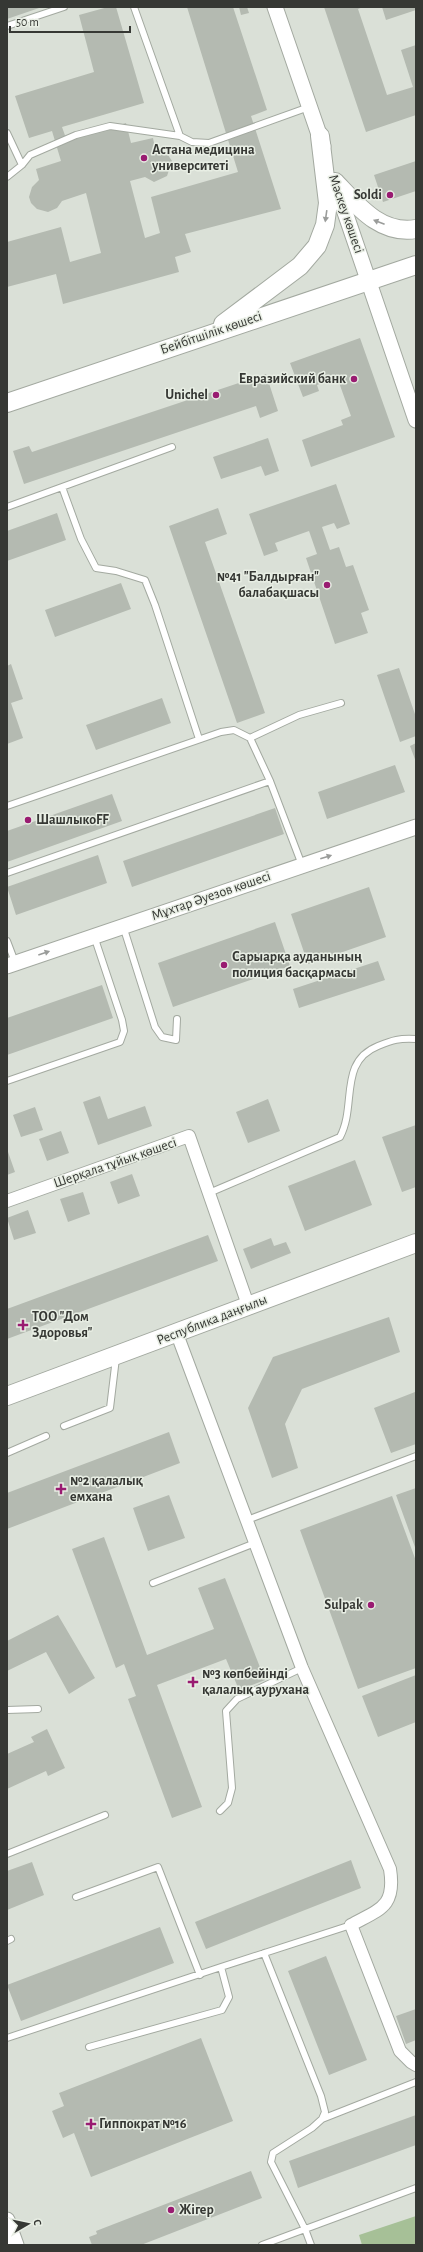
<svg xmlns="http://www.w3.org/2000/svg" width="423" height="2252" viewBox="0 0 423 2252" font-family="'Alegreya Sans',sans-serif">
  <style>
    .green { fill: #a6c097 }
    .building { fill: #b4bab1 }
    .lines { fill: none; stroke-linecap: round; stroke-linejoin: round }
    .service-casing { stroke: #a3a9a0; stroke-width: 8 }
    .minor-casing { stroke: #a3a9a0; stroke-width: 14 }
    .tertiary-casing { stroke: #a3a9a0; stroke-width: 17 }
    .secondary-casing { stroke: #a3a9a0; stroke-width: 20 }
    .service { stroke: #fff; stroke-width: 6 }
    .minor { stroke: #fff; stroke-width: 12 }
    .tertiary { stroke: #fff; stroke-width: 15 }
    .secondary { stroke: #fff; stroke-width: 18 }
    .oneway { fill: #9a9c9a }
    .poi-dot { fill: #991b71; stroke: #e8eee4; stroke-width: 1.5 }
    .labels { text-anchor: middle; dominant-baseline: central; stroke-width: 3; stroke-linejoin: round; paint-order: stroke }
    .poi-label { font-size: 14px; font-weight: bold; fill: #363834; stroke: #e8eee4; text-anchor: start }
    .street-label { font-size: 14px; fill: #363834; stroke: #e8eee4 }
  </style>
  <rect width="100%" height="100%" fill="#dae0d7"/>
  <path class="green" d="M 416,2216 L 416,2245 L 362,2245 L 359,2235 Z"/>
  <path class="building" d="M 7,7 L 42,7 L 7,19 Z
    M 108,7 L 116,7 L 144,103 L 62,127 L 67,141 L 126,123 L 131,143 L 153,138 L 155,148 L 166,152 L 172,161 L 167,176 L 154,182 L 145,177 L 130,181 L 145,238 L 160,233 L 151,197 L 238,172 L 187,7 L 233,7 L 267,110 L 251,116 L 281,209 L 185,234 L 191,252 L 175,257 L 179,272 L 63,304 L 56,274 L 7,287 L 7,242 L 61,227 L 70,262 L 101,253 L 86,193 L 62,201 L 57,208 L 48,212 L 37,209 L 31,203 L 29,197 L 32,187 L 39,180 L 36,169 L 61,161 L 52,131 L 29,138 L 15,96 L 94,72 L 79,15 Z
    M 239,7 L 247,7 L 249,13 L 241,15 Z
    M 324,7 L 363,7 L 358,9 L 387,95 L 413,87 L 401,50 L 416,45 L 416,115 L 366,132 Z
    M 382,7 L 416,7 L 416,10 L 386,20 Z
    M 416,161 L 416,191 L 383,202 L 374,175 Z
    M 360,338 L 395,437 L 311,467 L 302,440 L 343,425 L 341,420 L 351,416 L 337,377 L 317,385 L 319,391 L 303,397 L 290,363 Z
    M 266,374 L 278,411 L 260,418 L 256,406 L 24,484 L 13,451 L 29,446 L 32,452 Z
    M 268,438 L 279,471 L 265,476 L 261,466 L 221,479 L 213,457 Z
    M 336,484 L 350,524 L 337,529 L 334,523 L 322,527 L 330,550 L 339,547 L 346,567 L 353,565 L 369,610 L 361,613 L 368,633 L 335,644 L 306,558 L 317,554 L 309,531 L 275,543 L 278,551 L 264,556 L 249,514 Z
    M 218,508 L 227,534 L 205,542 L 265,713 L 237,723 L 169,526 Z
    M 57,513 L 66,540 L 7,561 L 7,531 Z
    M 121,583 L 131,609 L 55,637 L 45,610 Z
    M 11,664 L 23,699 L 11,703 L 23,738 L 7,744 L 7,666 Z
    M 399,668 L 416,717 L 416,736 L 400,742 L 377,675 Z
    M 162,698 L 171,723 L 96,750 L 86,725 Z
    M 416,743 L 416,762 L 410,746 Z
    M 395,765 L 405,792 L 327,819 L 318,792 Z
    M 112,794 L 122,821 L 7,862 L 7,831 Z
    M 275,808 L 284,834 L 132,887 L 123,861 Z
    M 98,855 L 107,883 L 16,915 L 7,887 Z
    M 369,887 L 386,937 L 308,964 L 291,914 Z
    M 275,922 L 290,966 L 173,1007 L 158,963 Z
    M 378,961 L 385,980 L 299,1008 L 293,989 Z
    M 102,985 L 113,1018 L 7,1055 L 7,1018 Z
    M 100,1096 L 108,1119 L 145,1106 L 152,1126 L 98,1145 L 83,1102 Z
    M 268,1099 L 280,1131 L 248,1143 L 236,1112 Z
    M 35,1107 L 43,1130 L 21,1137 L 13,1115 Z
    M 416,1125 L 416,1187 L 402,1192 L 382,1137 Z
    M 61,1131 L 69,1153 L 47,1161 L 39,1139 Z
    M 7,1149 L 15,1172 L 7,1175 Z
    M 355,1160 L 372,1205 L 305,1231 L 288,1186 Z
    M 132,1174 L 140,1196 L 118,1204 L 110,1182 Z
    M 83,1192 L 90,1214 L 68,1222 L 60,1199 Z
    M 28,1210 L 36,1233 L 14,1240 L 7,1218 Z
    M 208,1235 L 218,1261 L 7,1339 L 7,1309 Z
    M 271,1238 L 274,1246 L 286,1242 L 291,1253 L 251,1269 L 243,1249 Z
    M 389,1317 L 400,1352 L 302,1389 L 285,1424 L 298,1468 L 272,1478 L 248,1408 L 273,1357 Z
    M 415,1392 L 416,1444 L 391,1453 L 374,1408 Z
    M 169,1432 L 180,1463 L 7,1529 L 7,1493 Z
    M 416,1488 L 416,1550 L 396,1495 Z
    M 169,1495 L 185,1538 L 148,1551 L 133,1508 Z
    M 392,1496 L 416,1561 L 416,1668 L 358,1689 L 300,1530 Z
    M 104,1537 L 147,1655 L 214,1629 L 198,1588 L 225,1578 L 265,1680 L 239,1690 L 226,1659 L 157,1685 L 202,1807 L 172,1818 L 128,1699 L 136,1696 L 124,1664 L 116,1668 L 72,1549 Z
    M 58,1615 L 95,1678 L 69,1694 L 46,1652 L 7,1671 L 7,1641 Z
    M 416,1675 L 416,1722 L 378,1737 L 362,1696 Z
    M 47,1729 L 65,1768 L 48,1776 L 46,1771 L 7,1789 L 7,1754 L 34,1742 L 31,1737 Z
    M 351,1860 L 361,1888 L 206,1949 L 195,1922 Z
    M 32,1862 L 44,1895 L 7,1910 L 7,1871 Z
    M 160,1927 L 174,1963 L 21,2021 L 7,1985 Z
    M 326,1956 L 367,2060 L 329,2075 L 288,1971 Z
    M 416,2009 L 416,2040 L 406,2044 L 396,2016 Z
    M 201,2038 L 233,2121 L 91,2177 L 74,2133 L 63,2138 L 52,2111 L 64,2106 L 59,2093 Z
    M 416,2115 L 416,2145 L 298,2188 L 289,2161 Z
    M 251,2171 L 262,2198 L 141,2245 L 92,2245 L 89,2237 L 97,2234 L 96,2231 Z"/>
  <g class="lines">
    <defs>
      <path id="service" d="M 134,7 L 180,136 L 192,142 L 209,143 L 309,107
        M 7,26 L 64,7
        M 7,133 L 22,165
        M 7,177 L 22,165 L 30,155 L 76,135 L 110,126 L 180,136
        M 62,487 L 81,539 L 96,568 L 116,571 L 145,580 L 155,605 L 199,739
        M 7,507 L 172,447
        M 250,738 L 299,715 L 341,703
        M 7,806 L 221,732 L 234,730 L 250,738 L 270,781
        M 7,873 L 270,781 L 302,865
        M 123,926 L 155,1027 L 162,1037 L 176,1040 L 177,1019
        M 7,941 L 15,962
        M 7,1081 L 120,1042 L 124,1031 L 122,1020 L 94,936
        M 209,1193 L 340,1137 C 357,1105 338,1062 378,1046 C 393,1040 399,1038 416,1039
        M 64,1426 L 110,1408 L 116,1358
        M 7,1453 L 46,1436
        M 247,1520 L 416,1456
        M 153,1583 L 255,1543
        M 7,1710 L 38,1709
        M 220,1811 L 228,1803 L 232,1788 L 226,1711 L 237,1699 L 302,1668
        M 7,1854 L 105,1815
        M 76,1897 L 158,1867 L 200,1975
        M 7,1941 L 11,1939
        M 264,1953 L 321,2096 L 325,2112 L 322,2119
        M 221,1967 L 351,1925
        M 7,2038 L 221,1967 L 229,1997 L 222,2010 L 89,2047
        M 262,2245 L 416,2188
        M 311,2245 L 305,2229 L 271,2162 L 273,2153 L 312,2128 L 322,2119 L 416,2082"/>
      <path id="minor" d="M 7,1201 L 189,1136 L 248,1305
        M 177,1334 L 302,1668 L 390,1869 C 396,1907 380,1909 351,1925 L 400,2051 L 411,2062 L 416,2065"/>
      <path id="tertiary" d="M 275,7 L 323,146
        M 335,183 L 416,420
        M 7,966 L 416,827
        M 7,2220 L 16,2245"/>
      <path id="secondary" d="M 335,182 C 357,205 380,235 416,229
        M 223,324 L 300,266 L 317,246 L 325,225 L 328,203 L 320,136
        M 7,403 L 416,265
        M 7,1396 L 416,1243"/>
    </defs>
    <use href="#service" class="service-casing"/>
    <use href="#minor" class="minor-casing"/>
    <use href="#tertiary" class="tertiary-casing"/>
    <use href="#secondary" class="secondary-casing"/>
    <use href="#service" class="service"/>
    <use href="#minor" class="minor"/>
    <use href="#tertiary" class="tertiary"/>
    <use href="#secondary" class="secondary"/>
  </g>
  <defs><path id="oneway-solid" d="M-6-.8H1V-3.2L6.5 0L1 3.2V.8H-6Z"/></defs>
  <g class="oneway">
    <use href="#oneway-solid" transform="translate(326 216) rotate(98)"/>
    <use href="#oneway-solid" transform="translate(379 222) rotate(-159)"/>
    <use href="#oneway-solid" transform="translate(326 857) rotate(-18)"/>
    <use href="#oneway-solid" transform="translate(44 953) rotate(-19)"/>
  </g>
  <g class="poi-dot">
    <circle cx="144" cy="158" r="4"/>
    <circle cx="390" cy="195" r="4"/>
    <circle cx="354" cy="379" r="4"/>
    <circle cx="216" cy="395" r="4"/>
    <circle cx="327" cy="585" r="4"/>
    <circle cx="28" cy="820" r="4"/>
    <circle cx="224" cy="965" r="4"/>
    <path d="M21 1319h4v4h4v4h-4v4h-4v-4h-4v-4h4z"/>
    <path d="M59 1483h4v4h4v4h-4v4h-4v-4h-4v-4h4z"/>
    <circle cx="371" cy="1605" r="4"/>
    <path d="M191 1676h4v4h4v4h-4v4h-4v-4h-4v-4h4z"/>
    <path d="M89 2118h4v4h4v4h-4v4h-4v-4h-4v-4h4z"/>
    <circle cx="171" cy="2210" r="4"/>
  </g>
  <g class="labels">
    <g class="poi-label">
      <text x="152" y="150">Астана медицина<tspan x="152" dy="16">университеті</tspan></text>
      <text x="382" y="195" text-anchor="end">Soldi</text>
      <text x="346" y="379" text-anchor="end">Евразийский банк</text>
      <text x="208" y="395" text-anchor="end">Unichel</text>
      <text x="319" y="577" text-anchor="end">№41 "Балдырған"<tspan x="319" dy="16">балабақшасы</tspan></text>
      <text x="36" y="820">ШашлыкoFF</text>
      <text x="232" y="957">Сарыарқа ауданының<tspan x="232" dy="16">полиция басқармасы</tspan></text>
      <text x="32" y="1317">ТОО "Дом<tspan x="32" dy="16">Здоровья"</tspan></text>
      <text x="70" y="1481">№2 қалалық<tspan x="70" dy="16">емхана</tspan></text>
      <text x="363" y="1605" text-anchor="end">Sulpak</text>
      <text x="202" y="1674">№3 көпбейінді<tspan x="202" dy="16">қалалық аурухана</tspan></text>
      <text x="99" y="2124">Гиппократ №16</text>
      <text x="179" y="2210">Жiгер</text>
    </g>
    <g class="street-label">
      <text transform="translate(346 214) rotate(71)">Мәскеу көшесі</text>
      <text transform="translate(211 333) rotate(-19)">Бейбітшілік көшесі</text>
      <text transform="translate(211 896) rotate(-19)">Мұхтар Әуезов көшесі</text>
      <text transform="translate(115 1163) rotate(-19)">Шерқала тұйық көшесі</text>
      <text transform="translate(212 1320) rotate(-21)">Республика даңғылы</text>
    </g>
  </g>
  <rect width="423" height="2252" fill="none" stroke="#363834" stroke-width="16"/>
  <g transform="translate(28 2224) rotate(81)" stroke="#e8eee4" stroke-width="3" paint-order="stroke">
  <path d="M0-3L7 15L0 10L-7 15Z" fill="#363834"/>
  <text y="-6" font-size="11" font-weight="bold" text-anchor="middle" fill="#363834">С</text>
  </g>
  <path d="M10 26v6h120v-6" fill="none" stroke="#363834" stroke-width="2"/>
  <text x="16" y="26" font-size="12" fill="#363834" stroke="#e8eee4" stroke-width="3" paint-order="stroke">50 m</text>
</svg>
